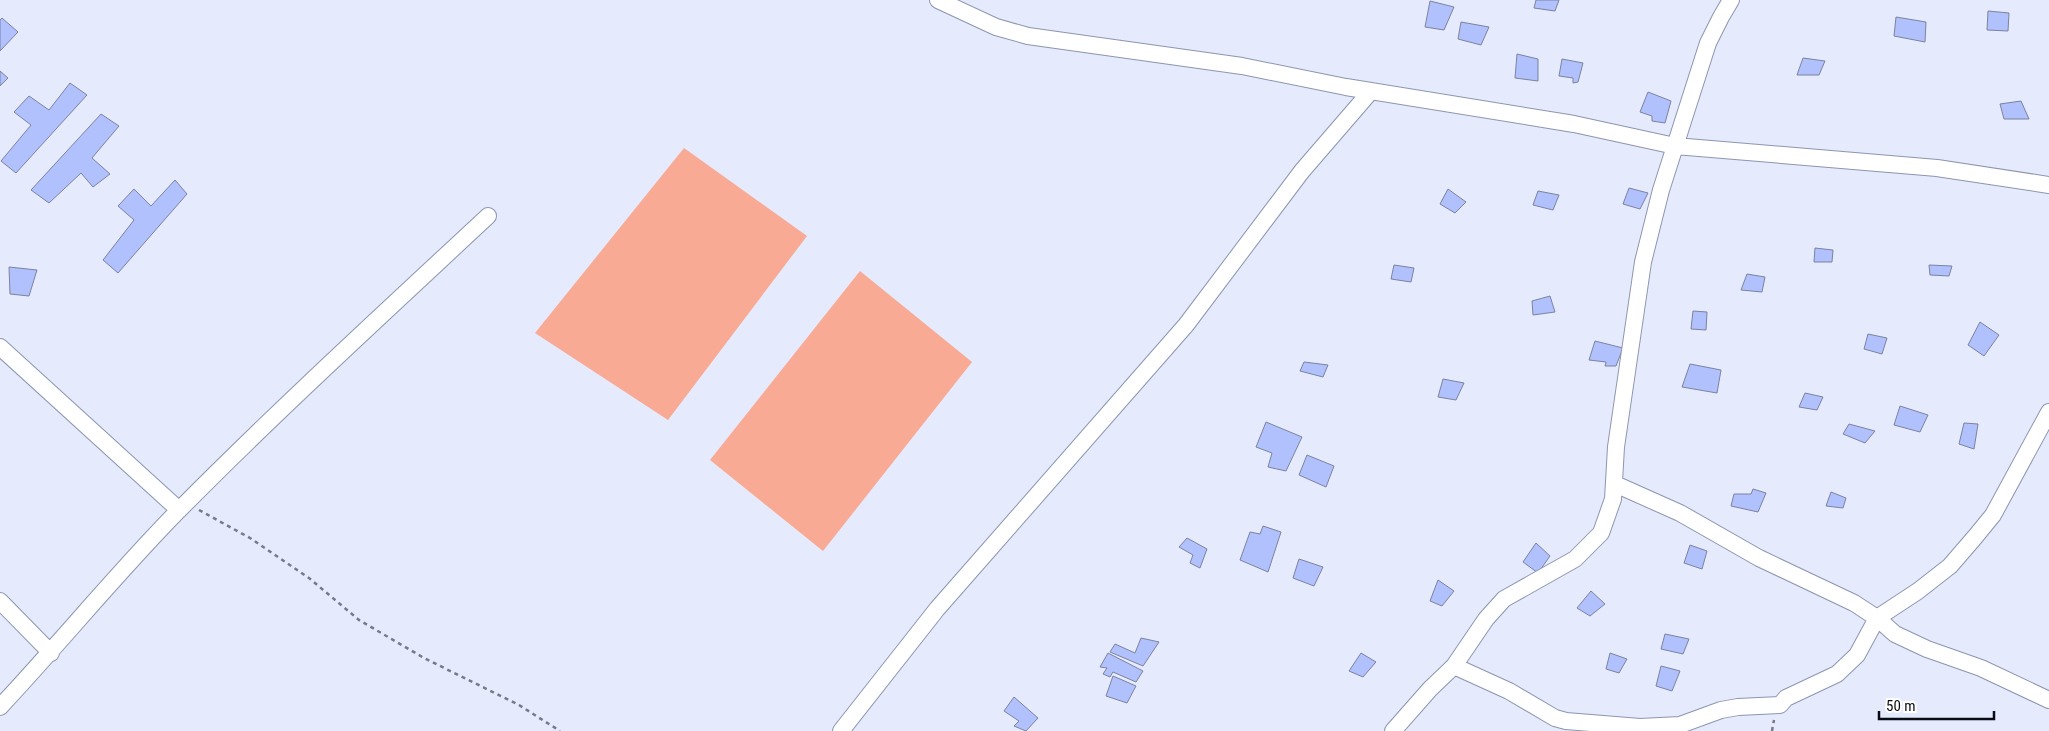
<svg xmlns="http://www.w3.org/2000/svg" width="2049" height="731" viewBox="0 0 2049 731" font-family="'Roboto Condensed',sans-serif">
  <style>
    .green { fill: #f8aa94 }
    .building { fill: #b0c1fd; stroke: #7c839e }
    .lines { fill: none; stroke-linecap: round; stroke-linejoin: round }
    .minor-casing { stroke: #8d95b0; stroke-width: 18 }
    .path { stroke: #767a88; stroke-width: 2.5; stroke-dasharray: 4 4; stroke-linecap: butt }
    .minor { stroke: #fff; stroke-width: 16 }
  </style>
  <rect width="100%" height="100%" fill="#e5eafc"/>
  <path class="green" d="M 684,148 L 807,236 L 668,420 L 535,333 Z
    M 860,271 L 972,362 L 823,551 L 710,460 Z"/>
  <path class="building" d="M 1536,0 L 1559,0 L 1555,11 L 1534,8 Z
    M 1430,1 L 1454,7 L 1444,30 L 1425,27 Z
    M 1988,11 L 2009,13 L 2008,31 L 1987,30 Z
    M 1896,17 L 1926,22 L 1925,42 L 1894,36 Z
    M 2,18 L 18,32 L 0,51 L 0,20 Z
    M 1461,22 L 1489,27 L 1481,45 L 1458,39 Z
    M 1517,54 L 1538,59 L 1538,81 L 1515,78 Z
    M 1803,58 L 1825,61 L 1819,75 L 1797,75 Z
    M 1562,59 L 1583,63 L 1578,82 L 1573,83 L 1573,78 L 1559,76 Z
    M 0,71 L 8,78 L 0,86 Z
    M 70,83 L 87,95 L 16,173 L 1,161 L 31,125 L 14,112 L 29,96 L 49,110 Z
    M 1648,92 L 1671,101 L 1665,123 L 1652,121 L 1652,116 L 1640,112 Z
    M 2021,101 L 2029,119 L 2004,119 L 2000,104 Z
    M 101,114 L 119,126 L 92,158 L 110,174 L 93,187 L 81,173 L 49,203 L 31,190 Z
    M 175,180 L 187,194 L 118,273 L 103,260 L 134,220 L 118,206 L 134,189 L 151,206 Z
    M 1629,188 L 1648,193 L 1640,209 L 1623,204 Z
    M 1448,189 L 1466,202 L 1455,213 L 1440,204 Z
    M 1538,191 L 1559,195 L 1553,210 L 1533,205 Z
    M 1815,248 L 1833,250 L 1832,262 L 1814,262 Z
    M 1394,265 L 1414,268 L 1411,282 L 1391,279 Z
    M 1929,265 L 1952,266 L 1949,276 L 1930,275 Z
    M 9,267 L 37,270 L 29,296 L 10,294 Z
    M 1747,274 L 1765,277 L 1762,292 L 1741,290 Z
    M 1550,296 L 1555,312 L 1533,315 L 1532,301 Z
    M 1693,311 L 1707,312 L 1706,330 L 1691,329 Z
    M 1980,322 L 1999,335 L 1984,356 L 1968,345 Z
    M 1868,334 L 1887,338 L 1882,354 L 1864,349 Z
    M 1595,341 L 1623,348 L 1616,366 L 1605,366 L 1606,362 L 1589,360 Z
    M 1304,362 L 1328,365 L 1323,377 L 1300,371 Z
    M 1690,364 L 1721,370 L 1717,393 L 1682,387 Z
    M 1443,379 L 1464,383 L 1456,400 L 1438,397 Z
    M 1805,393 L 1823,397 L 1817,410 L 1799,407 Z
    M 1900,406 L 1928,415 L 1920,432 L 1894,425 Z
    M 1266,422 L 1302,437 L 1286,471 L 1268,467 L 1272,453 L 1256,447 Z
    M 1964,423 L 1978,424 L 1974,449 L 1959,444 Z
    M 1849,424 L 1875,431 L 1865,443 L 1843,434 Z
    M 1307,455 L 1334,466 L 1326,487 L 1299,475 Z
    M 1753,489 L 1766,493 L 1758,512 L 1731,506 L 1734,494 L 1751,494 Z
    M 1831,492 L 1846,498 L 1843,508 L 1826,506 Z
    M 1263,526 L 1281,532 L 1268,572 L 1240,560 L 1250,532 L 1260,534 Z
    M 1187,538 L 1207,549 L 1200,568 L 1190,563 L 1193,555 L 1179,547 Z
    M 1536,543 L 1550,556 L 1538,573 L 1523,562 Z
    M 1690,545 L 1707,551 L 1702,569 L 1684,563 Z
    M 1299,559 L 1323,567 L 1314,586 L 1293,578 Z
    M 1438,580 L 1454,591 L 1442,606 L 1430,601 Z
    M 1591,591 L 1605,604 L 1590,616 L 1577,608 Z
    M 1665,634 L 1689,639 L 1683,654 L 1661,649 Z
    M 1141,638 L 1159,642 L 1143,666 L 1110,652 L 1115,644 L 1135,653 Z
    M 1108,653 L 1143,671 L 1136,682 L 1113,672 L 1110,677 L 1103,674 L 1107,668 L 1100,667 Z
    M 1361,653 L 1376,662 L 1363,677 L 1349,671 Z
    M 1610,653 L 1627,659 L 1619,673 L 1606,669 Z
    M 1661,666 L 1680,671 L 1672,691 L 1656,686 Z
    M 1113,676 L 1136,686 L 1127,703 L 1106,696 Z
    M 1014,697 L 1038,718 L 1026,731 L 1014,726 L 1019,721 L 1004,711 Z"/>
  <g class="lines">
    <defs>
      <path id="minor" d="M 938,0 L 996,27 L 1028,36 L 1242,66 L 1346,87 L 1574,124 L 1675,146 L 1937,168 L 2049,185
        M 0,347 L 179,510
        M 1615,484 L 1680,513 L 1759,558 L 1854,603 L 1877,618 L 1895,634 L 1927,649 L 1981,668 L 2049,700
        M 0,601 L 51,653
        M 1454,666 L 1509,691 L 1555,718 L 1566,721 L 1640,727 L 1680,725 L 1721,710 L 1738,707 L 1780,705 L 1786,698 L 1837,674 L 1857,655 L 1877,618 L 1918,591 L 1950,566 L 1975,537 L 1993,515 L 2049,412
        M 0,707 C 60,643 116,574 178,511 C 278,410 384,313 488,216
        M 841,731 L 937,609 L 1186,325 L 1302,171 L 1371,91
        M 1393,731 L 1430,689 L 1454,666 L 1486,619 L 1504,599 L 1575,559 L 1601,533 L 1613,499 L 1616,447 L 1643,262 L 1661,190 L 1708,43 L 1721,17 L 1731,0"/>
    </defs>
    <use href="#minor" class="minor-casing"/>
    <path class="path" d="M 199,510 L 250,538 L 309,578 L 359,620 L 424,658 L 519,705 L 560,731
      M 1772,731 L 1774,720"/>
    <use href="#minor" class="minor"/>
  </g>
  <path d="M1879 711v8h115v-8" fill="none" stroke="#090c15" stroke-width="2.5"/>
  <text x="1886" y="711" font-size="15" fill="#090c15" stroke="#ffffff" stroke-width="4" paint-order="stroke">50 m</text>
</svg>
